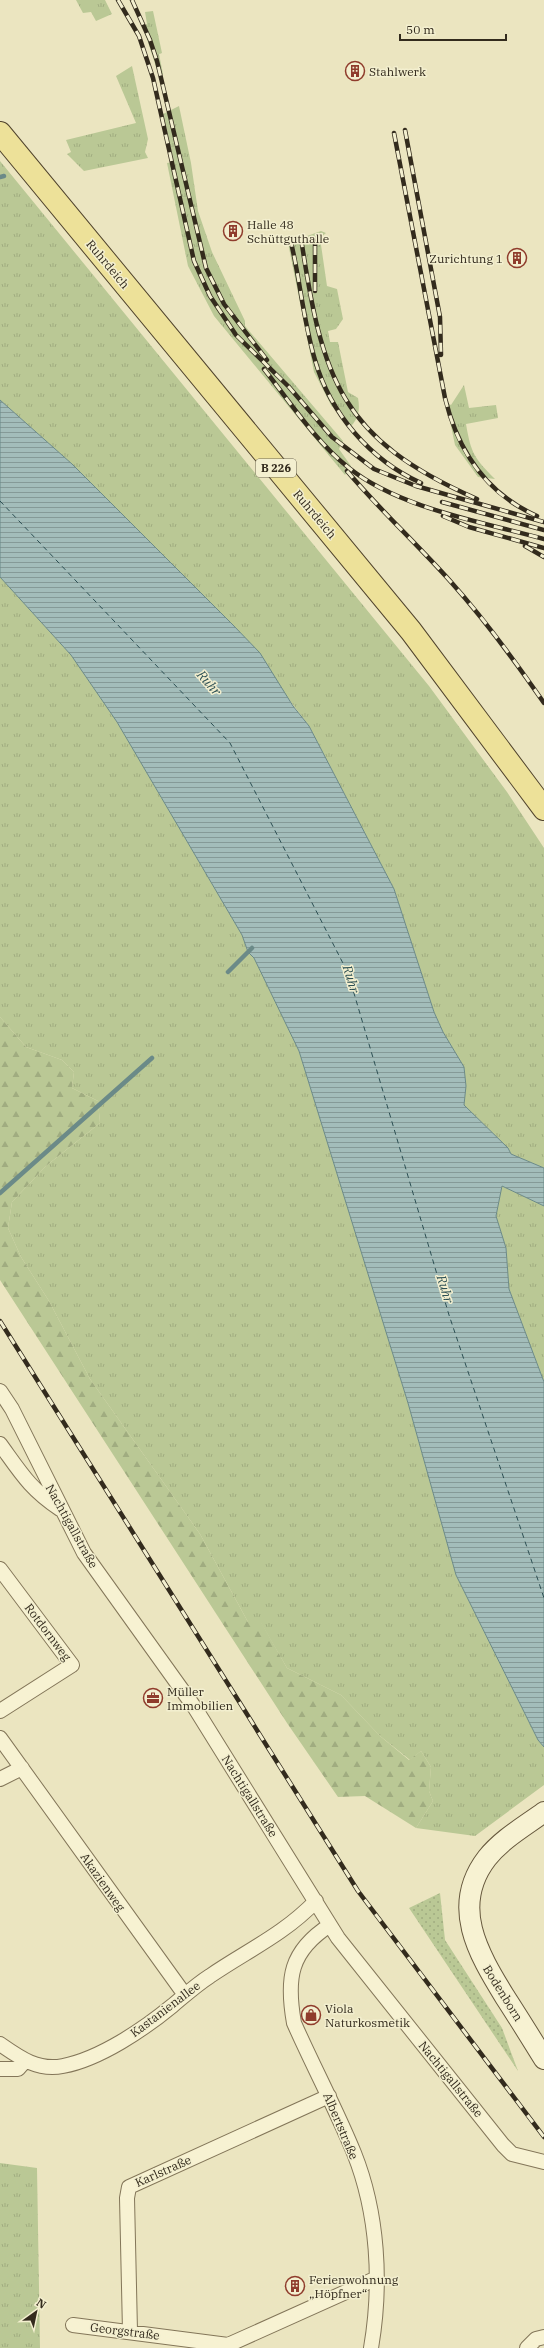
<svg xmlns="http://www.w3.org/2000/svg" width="544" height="2348" viewBox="0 0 544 2348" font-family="'IBM Plex Serif',serif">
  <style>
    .grass { fill: url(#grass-tufts) }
    .forest { fill: url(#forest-firs) }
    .garden { fill: url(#garden-dots) }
    .water { fill: url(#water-rules); stroke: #6b8a88 }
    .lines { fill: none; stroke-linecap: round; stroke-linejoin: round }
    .stream { stroke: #6b8a88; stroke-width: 4.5 }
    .ferry { stroke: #2c4f53; stroke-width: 1; stroke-dasharray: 5 4; stroke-linecap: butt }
    .street-casing { stroke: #837659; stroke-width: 16 }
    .secondary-casing { stroke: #65573c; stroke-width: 22 }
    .primary-casing { stroke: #51442d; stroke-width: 24 }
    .street { stroke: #f7f2d2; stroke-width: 14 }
    .secondary { stroke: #f7f2d2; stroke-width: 20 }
    .primary { stroke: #ede199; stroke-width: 22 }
    .rail-casing { stroke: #332b1d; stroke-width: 4.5 }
    .rail { stroke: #f3efcf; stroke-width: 3; stroke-dasharray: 9; stroke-linecap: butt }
    .labels { text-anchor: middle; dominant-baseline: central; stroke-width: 3; stroke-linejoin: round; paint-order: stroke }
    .shield { fill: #f3efcf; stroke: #6d6652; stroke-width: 1 }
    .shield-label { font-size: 11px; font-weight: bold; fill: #332b1d }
    .poi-label { font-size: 12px; fill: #332b1d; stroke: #f3efcf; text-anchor: start }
    .street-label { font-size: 12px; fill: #332b1d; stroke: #f3efcf }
    .water-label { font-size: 13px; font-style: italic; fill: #2c4f53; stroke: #f3efcf }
  </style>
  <defs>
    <pattern id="grass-tufts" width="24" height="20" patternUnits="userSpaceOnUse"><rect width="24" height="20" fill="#bac895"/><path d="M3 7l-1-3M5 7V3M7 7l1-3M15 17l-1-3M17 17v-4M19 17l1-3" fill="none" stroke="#a0ac80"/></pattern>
    <pattern id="forest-firs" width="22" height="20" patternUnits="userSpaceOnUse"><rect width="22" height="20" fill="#bac895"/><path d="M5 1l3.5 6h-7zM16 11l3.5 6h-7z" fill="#a0ac80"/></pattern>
    <pattern id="garden-dots" width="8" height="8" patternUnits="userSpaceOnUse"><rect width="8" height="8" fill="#bac895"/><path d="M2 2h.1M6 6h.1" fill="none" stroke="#a0ac80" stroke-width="1.8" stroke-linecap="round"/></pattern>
    <pattern id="water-rules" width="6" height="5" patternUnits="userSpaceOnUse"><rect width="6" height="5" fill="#a3bdba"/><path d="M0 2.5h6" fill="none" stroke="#859a97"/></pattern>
  </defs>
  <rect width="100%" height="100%" fill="#ebe5c0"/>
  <path class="grass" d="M 76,0 L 105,0 L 112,14 L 96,21 L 91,12 L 83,13 Z
    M 153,11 L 162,53 L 159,54 L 163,74 L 159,76 L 143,27 L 147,24 L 145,12 Z
    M 132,66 L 148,139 L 145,152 L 148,158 L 84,171 L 67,154 L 71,152 L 66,140 L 136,123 L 116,76 Z
    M 179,106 L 191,163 L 198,211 L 212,252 L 245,321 L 245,326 L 343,441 L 339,449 L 351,466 L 345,475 L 214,316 L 188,266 L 167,163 L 174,162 L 163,114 Z
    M 0,161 L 429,686 L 507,792 L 544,848 L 544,1168 L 511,1154 L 508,1148 L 464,1105 L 466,1086 L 464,1067 L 443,1032 L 434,1012 L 394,889 L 309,726 L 233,625 L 72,464 L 0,400 Z
    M 321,231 L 326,233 L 320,238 L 327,286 L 337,289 L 343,319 L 336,329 L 328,331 L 330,342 L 338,342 L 348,392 L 358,398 C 360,408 359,418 351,426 L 337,405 L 332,407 L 314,372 L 288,243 Z
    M 464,385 L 469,408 L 496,405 L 498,418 L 466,424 C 471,453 474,458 495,479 L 478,477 L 455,445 L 446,402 L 451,405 Z
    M 0,577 L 71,655 L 117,722 L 242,935 L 248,952 L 254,958 L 299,1051 L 408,1403 L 456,1575 L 538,1740 L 544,1747 L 544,1785 L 475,1836 L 416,1828 L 433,1801 L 429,1791 L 431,1767 L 421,1751 L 410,1760 L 380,1736 L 341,1695 L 287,1668 L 261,1623 L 248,1622 L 200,1534 L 90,1379 L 49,1301 L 21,1257 L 8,1228 L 12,1202 L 46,1166 L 100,1123 L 98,1101 L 72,1088 L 74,1072 L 62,1060 L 26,1047 L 0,1017 Z
    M 502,1186 L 544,1206 L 544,1382 L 509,1289 L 506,1248 L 496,1216 Z
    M 0,2163 L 37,2168 L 40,2348 L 0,2348 Z"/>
  <path class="forest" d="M 0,1017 L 26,1047 L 62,1060 L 74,1072 L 72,1088 L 98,1101 L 100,1123 L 46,1166 L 12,1202 L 8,1228 L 21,1257 L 49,1301 L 90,1379 L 200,1534 L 248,1622 L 261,1622 L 287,1668 L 341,1695 L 380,1736 L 409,1760 L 421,1751 L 431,1767 L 429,1791 L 433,1801 L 416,1828 L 365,1796 L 338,1797 L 287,1723 L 0,1280 Z"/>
  <path class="garden" d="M 440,1893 L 445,1940 L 502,2028 L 518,2071 L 409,1908 Z"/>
  <path class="water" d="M 0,400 L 72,464 L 233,625 L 260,653 L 293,706 L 309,726 L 394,889 L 434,1012 L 443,1032 L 464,1067 L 466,1086 L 464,1105 L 508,1148 L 511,1154 L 544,1168 L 544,1206 L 502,1186 L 496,1216 L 506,1248 L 509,1289 L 544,1382 L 544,1747 L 538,1740 L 456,1575 L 408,1403 L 299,1051 L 254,958 L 248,952 L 242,935 L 117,722 L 71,655 L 0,577 Z"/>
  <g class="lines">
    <path class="stream" d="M 0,177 L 4,176
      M 228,972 L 252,948
      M 0,1193 L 152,1058"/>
    <path class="ferry" d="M 0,501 L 230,743 L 348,973 L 449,1315 L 544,1598"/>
    <defs>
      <path id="street" d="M 0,1391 L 12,1409 L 84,1553 L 195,1708 L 338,1938 L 503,2145 L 512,2154 L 544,2162
        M 0,1444 C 21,1473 30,1489 60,1509
        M 0,1569 L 72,1665 L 0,1711
        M 0,1738 L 185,1995
        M 0,1779 L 22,1768
        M 330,1925 C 290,1951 286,1978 294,2023 C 313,2066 336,2109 354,2153 C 378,2213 382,2284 371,2348
        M 0,2044 C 20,2058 38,2071 63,2066 C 100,2059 144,2029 172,2006 C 184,1996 196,1985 210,1976 C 248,1950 283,1935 316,1901
        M 0,2069 L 18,2069 L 25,2061
        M 73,2325 L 228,2345 L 377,2278
        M 130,2331 L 127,2198 L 129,2187 L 329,2096
        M 527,2348 L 536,2339 L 544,2337"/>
      <path id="secondary" d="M 544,1812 C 525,1826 502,1839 487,1858 C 450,1906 478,1953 505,1997 C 518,2017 531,2038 544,2059"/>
      <path id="primary" d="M 0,133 L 411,631 L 544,809"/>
    </defs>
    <use href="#street" class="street-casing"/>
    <use href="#secondary" class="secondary-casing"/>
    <use href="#primary" class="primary-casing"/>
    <use href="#street" class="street"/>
    <use href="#secondary" class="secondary"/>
    <use href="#primary" class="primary"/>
    <defs>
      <path id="rail" d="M 118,0 L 139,36 L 153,78 L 194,261 L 210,296 L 236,335 L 289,387 L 332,437 L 374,469 L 416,486 L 544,522
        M 132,0 L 150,40 L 157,61 L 206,268 L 224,304 L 267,360
        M 405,130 L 440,317 L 441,355
        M 394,133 L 445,398 C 458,451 485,493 537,516
        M 290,238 C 300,278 303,320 315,360 C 330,413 370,460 421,483
        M 301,238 C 322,379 340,439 477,499
        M 315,291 L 315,241
        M 264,369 C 290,402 315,441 349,468 C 399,508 482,522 544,539
        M 347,471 C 380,510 417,544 451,582 C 485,620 515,661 544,703
        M 442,502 L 544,530
        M 443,516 L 469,527 L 544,548
        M 525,546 L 544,557
        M 0,1321 L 358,1891 L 544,2137"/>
    </defs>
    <use href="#rail" class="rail-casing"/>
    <use href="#rail" class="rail"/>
  </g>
  <defs>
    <symbol id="building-ring" viewBox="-11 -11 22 22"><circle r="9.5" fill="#f3efcf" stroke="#8f3c2c" stroke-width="1.5"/><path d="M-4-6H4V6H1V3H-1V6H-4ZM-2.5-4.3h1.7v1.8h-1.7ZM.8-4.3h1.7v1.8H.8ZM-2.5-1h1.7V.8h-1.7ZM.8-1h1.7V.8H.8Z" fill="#8f3c2c"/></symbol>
    <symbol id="office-ring" viewBox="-11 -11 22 22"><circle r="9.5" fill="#f3efcf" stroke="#8f3c2c" stroke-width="1.5"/><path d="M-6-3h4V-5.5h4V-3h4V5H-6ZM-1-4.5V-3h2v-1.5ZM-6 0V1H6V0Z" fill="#8f3c2c"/></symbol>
    <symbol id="shop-ring" viewBox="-11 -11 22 22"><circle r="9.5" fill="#f3efcf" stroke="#8f3c2c" stroke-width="1.5"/><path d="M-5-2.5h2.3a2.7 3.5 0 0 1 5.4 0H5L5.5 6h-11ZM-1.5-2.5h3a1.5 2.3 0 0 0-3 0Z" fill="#8f3c2c"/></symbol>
  </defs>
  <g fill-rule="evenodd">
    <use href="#building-ring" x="344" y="60" width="22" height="22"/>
    <use href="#building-ring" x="222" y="220" width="22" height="22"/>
    <use href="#building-ring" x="506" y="247" width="22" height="22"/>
    <use href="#office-ring" x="142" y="1687" width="22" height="22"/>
    <use href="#shop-ring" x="300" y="2004" width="22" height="22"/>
    <use href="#building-ring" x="284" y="2275" width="22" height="22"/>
  </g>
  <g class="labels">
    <rect class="shield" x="256" y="459" width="40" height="18" rx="3"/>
    <g class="shield-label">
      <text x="276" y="468">B 226</text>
    </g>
    <g class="poi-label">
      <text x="369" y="71">Stahlwerk</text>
      <text x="247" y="224">Halle 48<tspan x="247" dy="14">Schüttguthalle</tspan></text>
      <text x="503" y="258" text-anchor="end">Zurichtung 1</text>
      <text x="167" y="1691">Müller<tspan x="167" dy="14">Immobilien</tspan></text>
      <text x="325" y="2008">Viola<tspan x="325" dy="14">Naturkosmetik</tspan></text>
      <text x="309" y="2279">Ferienwohnung<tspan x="309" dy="14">„Höpfner“</tspan></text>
    </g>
    <g class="street-label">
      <text transform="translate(108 264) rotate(50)">Ruhrdeich</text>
      <text transform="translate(315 514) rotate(50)">Ruhrdeich</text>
      <text transform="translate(72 1526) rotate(61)">Nachtigallstraße</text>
      <text transform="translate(48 1632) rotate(53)">Rotdornweg</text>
      <text transform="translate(250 1796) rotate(58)">Nachtigallstraße</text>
      <text transform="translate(103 1882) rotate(55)">Akazienweg</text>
      <text transform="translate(503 1993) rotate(58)">Bodenborn</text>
      <text transform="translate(165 2009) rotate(-37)">Kastanienallee</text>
      <text transform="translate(451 2079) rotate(51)">Nachtigallstraße</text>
      <text transform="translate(341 2126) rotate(67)">Albertstraße</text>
      <text transform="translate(163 2171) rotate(-24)">Karlstraße</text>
      <text transform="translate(125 2331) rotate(7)">Georgstraße</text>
    </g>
    <g class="water-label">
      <text transform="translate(209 683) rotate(49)">Ruhr</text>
      <text transform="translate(351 979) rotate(73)">Ruhr</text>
      <text transform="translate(445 1289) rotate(73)">Ruhr</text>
    </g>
  </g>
  <g transform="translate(36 2312) rotate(33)" stroke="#f3efcf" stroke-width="3" paint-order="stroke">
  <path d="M0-3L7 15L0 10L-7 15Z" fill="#332b1d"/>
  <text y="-6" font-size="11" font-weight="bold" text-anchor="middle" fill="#332b1d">N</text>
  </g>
  <path d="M400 34v6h106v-6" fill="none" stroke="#332b1d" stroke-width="2"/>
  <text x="406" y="34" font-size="12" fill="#332b1d" stroke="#f3efcf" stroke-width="3" paint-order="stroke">50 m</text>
</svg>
